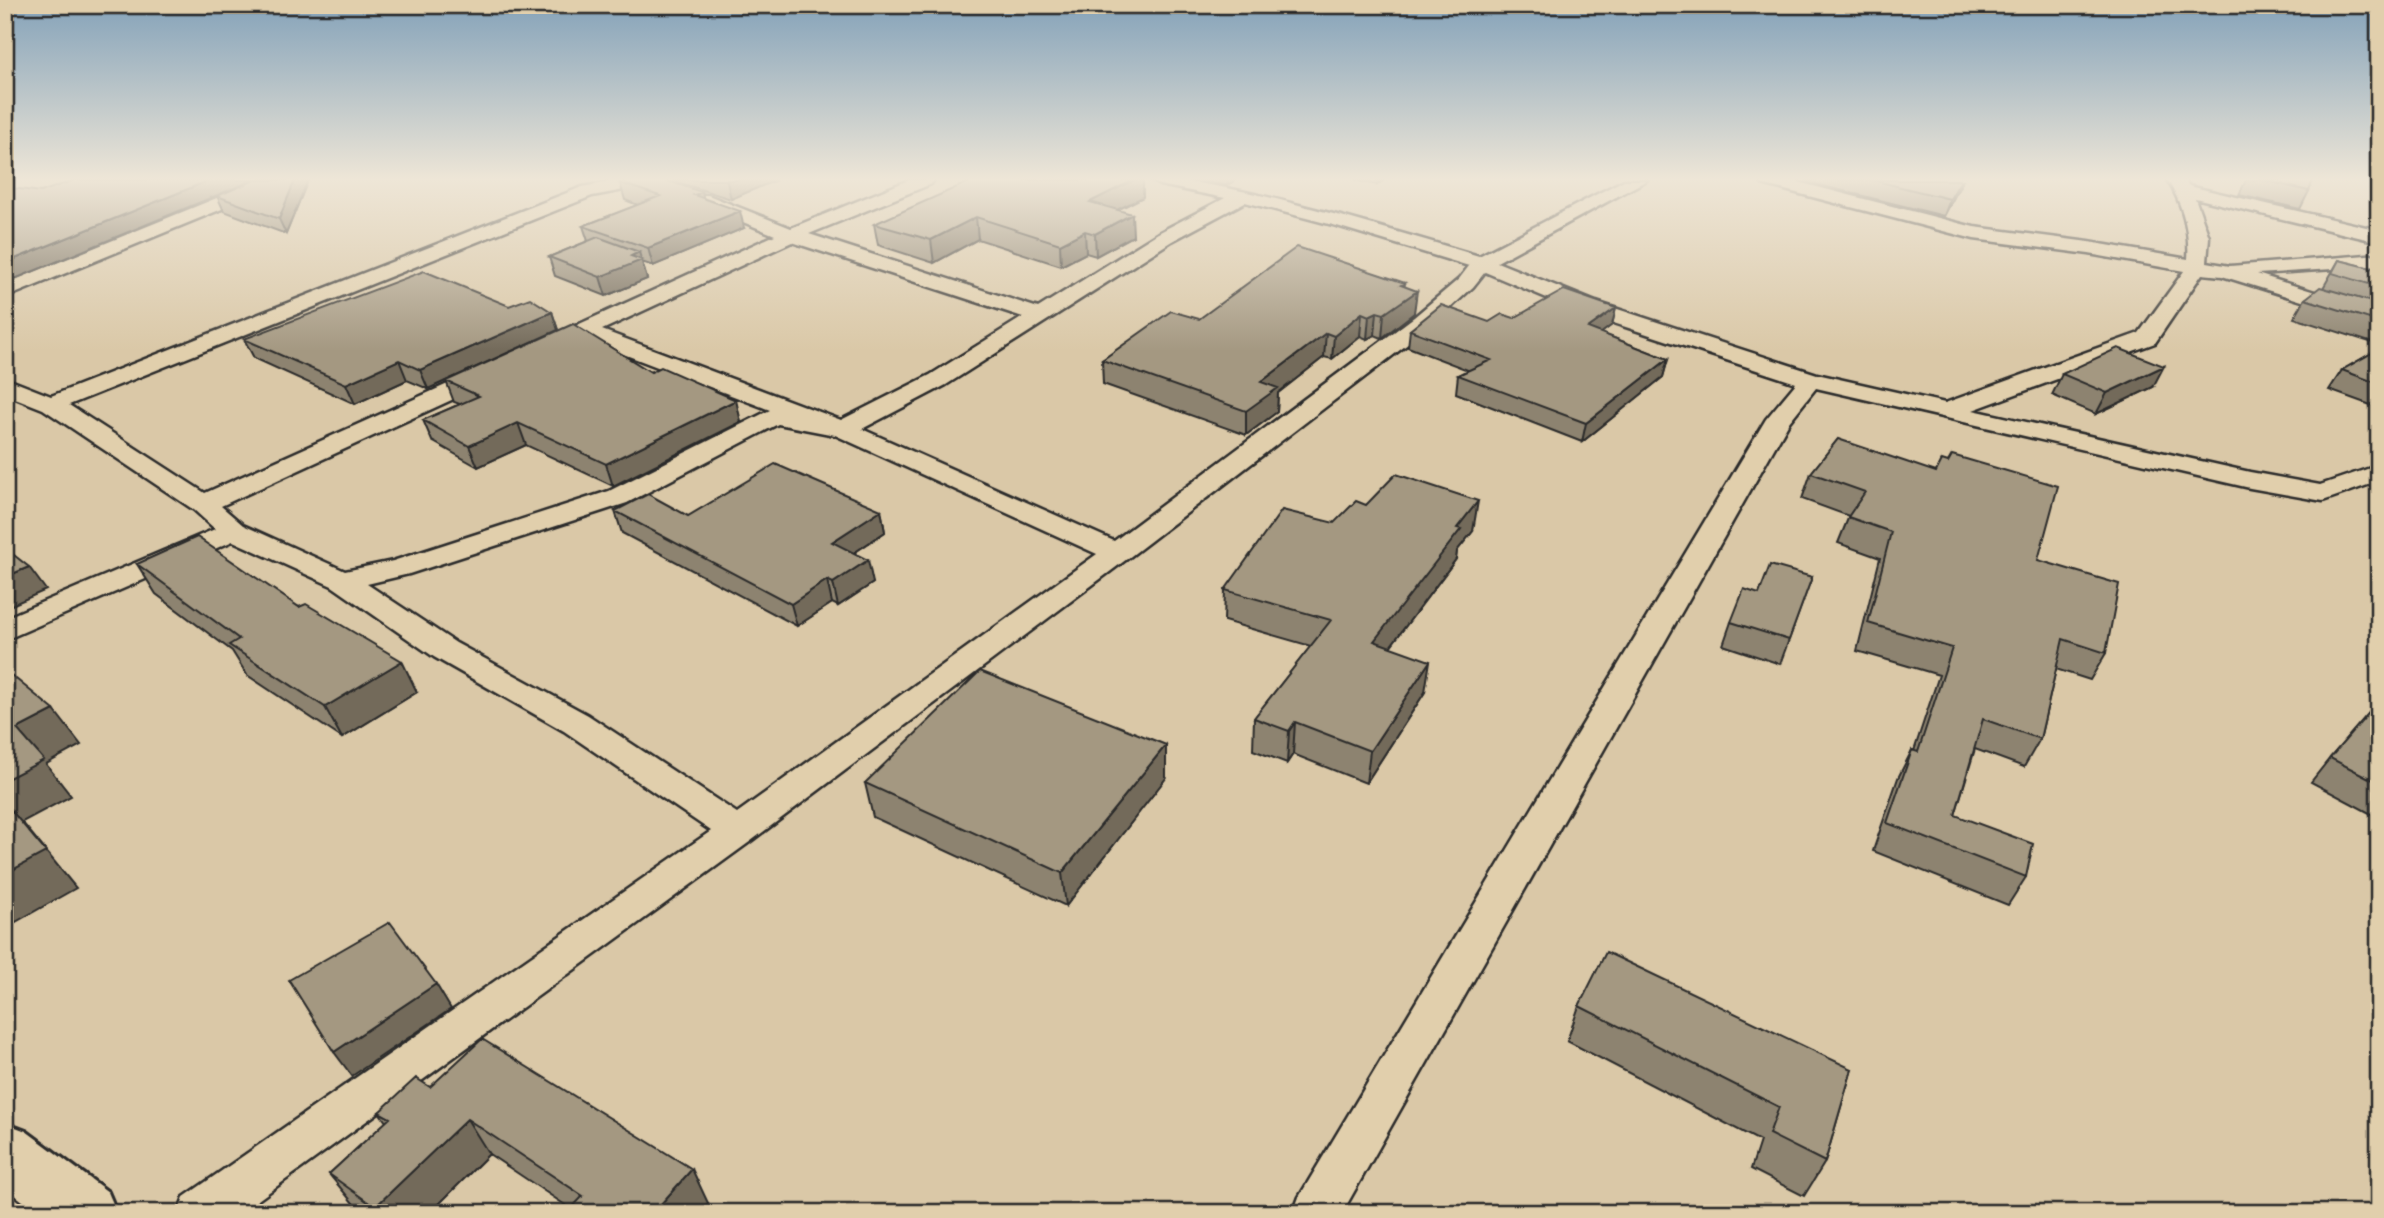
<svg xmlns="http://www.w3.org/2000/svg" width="2384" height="1218" viewBox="0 0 2384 1218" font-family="'Architects Daughter',sans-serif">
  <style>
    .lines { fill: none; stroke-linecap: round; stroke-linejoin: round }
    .street-casing { stroke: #2b2b2b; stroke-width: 5 }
    .secondary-casing { stroke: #2b2b2b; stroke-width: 6 }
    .street { fill: #e1cfac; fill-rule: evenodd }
    .secondary { fill: #e1cfac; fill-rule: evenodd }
    .wall { fill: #8d836f; stroke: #2b2b2b; stroke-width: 2 }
    .shaded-wall { fill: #736a5a; stroke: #2b2b2b; stroke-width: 2 }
    .building { fill: #a49881; stroke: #2b2b2b; stroke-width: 2 }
  </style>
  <rect width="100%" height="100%" fill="#dac8a7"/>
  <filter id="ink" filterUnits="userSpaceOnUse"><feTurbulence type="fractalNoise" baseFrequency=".0143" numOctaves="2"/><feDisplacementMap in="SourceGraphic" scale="14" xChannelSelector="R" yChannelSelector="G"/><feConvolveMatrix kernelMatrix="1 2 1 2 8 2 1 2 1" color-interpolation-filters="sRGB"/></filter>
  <g filter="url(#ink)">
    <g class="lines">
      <defs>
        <path id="street" d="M 261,180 L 286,180 L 283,184 L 5,298 L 5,284 Z
          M 619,180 L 654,181 L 645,186 L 592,196 L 69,405 L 205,493 L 479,370 L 495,370 L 499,375 L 495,380 L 221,506 L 243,525 L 345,571 L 393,561 L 609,491 L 770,410 L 584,339 L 562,350 L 546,350 L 543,345 L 546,340 L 575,326 L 775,235 L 696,203 L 693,199 L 696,195 L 708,195 L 791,228 L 909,180 L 934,180 L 931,184 L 809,234 L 1038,308 L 1158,233 L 1225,198 L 1160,185 L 1151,180 C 1202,180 1249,192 1299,205 C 1359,220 1419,238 1479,256 L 1624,180 L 1647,180 L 1497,262 L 1596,302 L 1817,374 L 1945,403 L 2139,333 L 2184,271 L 2089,254 L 1974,239 L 1762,184 L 1759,180 L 1790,180 L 1974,227 L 2089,242 L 2188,259 C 2190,233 2183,203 2167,180 L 2185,180 L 2189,186 L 2379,230 L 2379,242 L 2195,198 L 2209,237 L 2207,262 L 2230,266 L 2379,254 L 2379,266 L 2257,274 L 2379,312 L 2379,325 L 2222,276 L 2202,274 L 2155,343 L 1973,410 L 2250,472 L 2320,485 L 2379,465 L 2379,481 L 2323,501 L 2250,488 L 1816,388 L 1789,422 L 1342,1213 L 1293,1213 L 1299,1197 L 1766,419 L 1796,383 L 1580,312 L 1485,272 L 1473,287 L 1430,327 L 1127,559 L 751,841 L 240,1213 L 178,1213 L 184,1197 L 711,831 L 564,731 L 434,657 L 332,586 L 233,541 L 5,640 L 5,618 L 215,529 L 194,510 L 43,409 L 5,394 L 5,378 L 51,396 L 582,187 ZM 1245,202 L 1337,226 L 1469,266 L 1459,279 L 1414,317 L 1114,541 L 862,429 L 946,385 L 1172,241 ZM 792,242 L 1023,317 L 930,375 L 841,420 L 602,330 ZM 778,424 L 835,435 L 1097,554 L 737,813 L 588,715 L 456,643 L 367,584 L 409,574 L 627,503 Z"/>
        <path id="secondary" d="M 5,1123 L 26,1131 L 108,1192 L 117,1213 L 38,1213 L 5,1187 Z"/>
      </defs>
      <use href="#street" class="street-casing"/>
      <use href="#secondary" class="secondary-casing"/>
      <use href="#street" class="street"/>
      <use href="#secondary" class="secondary"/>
    </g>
    <path class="wall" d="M 255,180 L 308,180 L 286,234 L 224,211 L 217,196 Z
      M 674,180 L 776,180 L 731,199 L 674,181 Z
      M 1191,180 L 1236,180 L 1227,185 Z
      M 1354,180 L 1384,180 L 1377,185 Z
      M 1807,180 L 1963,180 L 1944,216 L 1807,182 Z
      M 2246,180 L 2313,180 L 2309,191 L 2300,209 L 2239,195 Z
      M 620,183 L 704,199 L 744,228 L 653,266 L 642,262 L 647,279 L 606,296 L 555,276 L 549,257 L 588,241 L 583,226 L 638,205 L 625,200 Z
      M 1143,197 L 1117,210 L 1133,236 L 1096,256 L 1086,253 L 1061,266 L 978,239 L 934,263 L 878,245 L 874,224 Z
      M 2339,260 L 2379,270 L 2379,345 L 2294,318 L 2305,299 L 2323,288 Z
      M 1404,286 L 1414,313 L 1382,338 L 1375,335 L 1367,339 L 1360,336 L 1332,359 L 1324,357 L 1278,393 L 1277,412 L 1246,435 L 1103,384 L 1102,360 L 1199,319 Z
      M 509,306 L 552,312 L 558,330 L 651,372 L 741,422 L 613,486 L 526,445 L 478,467 L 432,441 L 423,420 L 460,404 L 454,402 L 446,381 L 428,389 L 407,380 L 355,404 L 254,358 L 244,339 Z
      M 1616,308 L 1612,325 L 1601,333 L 1668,359 L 1663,377 L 1582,442 L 1456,393 L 1458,375 L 1468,370 L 1408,347 L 1410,330 L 1489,322 L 1514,318 Z
      M 2379,349 L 2379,408 L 2329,390 L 2342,370 Z
      M 2062,374 L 2153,387 L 2096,414 L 2052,395 Z
      M 1838,439 L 2038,560 L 2106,653 L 2090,680 L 2056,669 L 2040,739 L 2024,767 L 1975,749 L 1955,815 L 2026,877 L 2008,905 L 1873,851 L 1898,778 L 1912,750 L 1914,751 L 1939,675 L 1857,651 L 1880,558 L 1838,543 L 1849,516 L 1802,499 L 1811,473 Z
      M 1366,505 L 1473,531 L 1457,551 L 1456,559 L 1390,647 L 1425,692 L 1366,783 L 1293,754 L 1287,763 L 1253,750 L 1254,718 L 1311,646 L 1224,621 L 1225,590 Z
      M 881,510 L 885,532 L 854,553 L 873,583 L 838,606 L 832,603 L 797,626 L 622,533 L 615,511 L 688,516 Z
      M 137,564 L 299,607 L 417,692 L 342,738 L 247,675 L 232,651 L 156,594 Z
      M 1812,577 L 1780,664 L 1723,645 L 1731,622 L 1759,594 Z
      M 2379,702 L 2379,818 L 2311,782 L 2330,758 Z
      M 1166,778 L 1066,906 L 873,817 L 865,783 Z
      M 2379,824 L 2379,835 L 2373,832 Z
      M 1579,1006 L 1852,1069 L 1825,1162 L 1804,1196 L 1751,1169 L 1760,1141 L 1567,1041 Z
      M 430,1087 L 708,1203 L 699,1213 L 568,1213 L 571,1209 L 489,1154 L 430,1213 L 364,1213 L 357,1208 L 329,1174 L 386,1122 L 379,1112 Z"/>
    <path class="shaded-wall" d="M 210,180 L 254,180 L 5,283 L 5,263 Z
      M 295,180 L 308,180 L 286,234 L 279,219 Z
      M 729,180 L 776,180 L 731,199 L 727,181 Z
      M 1134,180 L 1143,180 L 1143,197 L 1091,223 L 1090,202 Z
      M 1228,180 L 1236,180 L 1227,185 Z
      M 1377,180 L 1384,180 L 1377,185 Z
      M 1961,180 L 1963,180 L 1944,216 L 1950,199 Z
      M 702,192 L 706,209 L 694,195 Z
      M 740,211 L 744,228 L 653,266 L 648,248 Z
      M 1132,214 L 1133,236 L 1096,256 L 1095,234 Z
      M 976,217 L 978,239 L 934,263 L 931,240 Z
      M 1085,231 L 1086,253 L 1061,266 L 1060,244 Z
      M 639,252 L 647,279 L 606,296 L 600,277 L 631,256 Z
      M 1405,283 L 1403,301 L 1417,291 L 1414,313 L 1382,338 L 1384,314 L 1401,285 Z
      M 1616,308 L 1612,325 L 1584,346 L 1588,328 Z
      M 552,312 L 558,330 L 428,389 L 420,370 Z
      M 1377,312 L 1375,335 L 1367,339 L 1369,316 Z
      M 1362,313 L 1360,336 L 1332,359 L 1334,336 Z
      M 1326,333 L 1324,357 L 1278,393 L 1277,412 L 1246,435 L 1246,411 L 1261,382 Z
      M 1668,359 L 1663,377 L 1582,442 L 1586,423 Z
      M 399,360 L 407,380 L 355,404 L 346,384 Z
      M 2164,366 L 2153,387 L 2096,414 L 2107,393 Z
      M 736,400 L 741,422 L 613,486 L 606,464 Z
      M 518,423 L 526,445 L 478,467 L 469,446 Z
      M 1478,501 L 1473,531 L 1457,551 L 1456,559 L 1371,672 L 1374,641 L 1457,528 Z
      M 881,510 L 885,532 L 837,564 L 832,542 Z
      M 868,560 L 873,583 L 838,606 L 833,583 Z
      M 29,567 L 46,590 L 5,608 L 5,577 Z
      M 827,580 L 832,603 L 797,626 L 791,604 Z
      M 402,661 L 417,692 L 342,738 L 325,707 Z
      M 1430,661 L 1425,692 L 1366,783 L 1370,751 Z
      M 54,710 L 81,745 L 46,764 L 71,796 L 22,822 L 76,888 L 5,928 L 5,780 L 17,729 Z
      M 1295,722 L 1293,754 L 1287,763 L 1289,731 Z
      M 1166,745 L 1166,778 L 1066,906 L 1062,873 Z
      M 436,984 L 451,1009 L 352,1076 L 334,1052 Z
      M 467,1119 L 489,1154 L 430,1213 L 379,1213 L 375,1207 Z
      M 692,1169 L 708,1203 L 699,1213 L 653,1213 Z"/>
    <path class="building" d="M 74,180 L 210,180 L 5,263 L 5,187 L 41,192 Z
      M 255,180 L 295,180 L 279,219 L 217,196 Z
      M 629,180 L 665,180 L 702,192 L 694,195 L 740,211 L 648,248 L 583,226 L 660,196 L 620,183 Z
      M 973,180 L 1134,180 L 1090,202 L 1132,214 L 1095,234 L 1085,231 L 1060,244 L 976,217 L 931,240 L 874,224 Z
      M 1872,180 L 1961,180 L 1950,199 Z
      M 2262,180 L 2313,180 L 2309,191 Z
      M 598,237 L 639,252 L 631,256 L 642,260 L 600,277 L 549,257 Z
      M 1297,247 L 1405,283 L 1401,285 L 1417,291 L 1384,314 L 1377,312 L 1369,316 L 1362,313 L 1334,336 L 1326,333 L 1261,382 L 1278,388 L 1246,411 L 1102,360 L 1171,311 L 1199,319 Z
      M 2339,260 L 2379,270 L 2379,287 L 2332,273 Z
      M 424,271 L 509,306 L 530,298 L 552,312 L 420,370 L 399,360 L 346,384 L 244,339 Z
      M 2320,287 L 2379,304 L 2379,322 L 2305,299 Z
      M 1564,290 L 1616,308 L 1588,328 L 1668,359 L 1586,423 L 1458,375 L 1491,360 L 1410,330 L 1441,305 L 1489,322 L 1502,314 L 1514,318 Z
      M 573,324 L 651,372 L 661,367 L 736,400 L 606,464 L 518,423 L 469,446 L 423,420 L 479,396 L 446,381 Z
      M 2118,348 L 2164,366 L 2107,393 L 2062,374 Z
      M 2379,349 L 2379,384 L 2342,370 Z
      M 1838,439 L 1936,472 L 1942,460 L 1948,462 L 1952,455 L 2058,486 L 2038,560 L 2119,584 L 2106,653 L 2063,639 L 2040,739 L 1983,719 L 1955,815 L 2033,844 L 2026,877 L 1887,823 L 1912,750 L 1918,752 L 1952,648 L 1868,623 L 1891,532 L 1848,517 L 1865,492 L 1811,473 Z
      M 775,464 L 881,510 L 832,542 L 868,560 L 833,583 L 827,580 L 791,604 L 615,511 L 648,494 L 688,516 Z
      M 1396,474 L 1478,501 L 1457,528 L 1461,529 L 1374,641 L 1430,661 L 1370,751 L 1295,722 L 1289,731 L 1254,718 L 1331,620 L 1225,590 L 1282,510 L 1334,523 L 1356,501 L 1366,505 Z
      M 197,537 L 299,607 L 306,604 L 402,661 L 325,707 L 229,645 L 239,639 L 137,564 Z
      M 5,548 L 29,567 L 5,577 Z
      M 1770,565 L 1812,577 L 1789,640 L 1731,622 L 1744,589 L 1759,594 Z
      M 5,670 L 54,710 L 17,729 L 44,760 L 5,780 Z
      M 980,671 L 1166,745 L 1062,873 L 865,783 Z
      M 2378,702 L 2379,702 L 2379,783 L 2330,758 Z
      M 5,803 L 46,852 L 5,874 Z
      M 390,922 L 436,984 L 334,1052 L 289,980 Z
      M 1606,952 L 1852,1069 L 1825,1162 L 1769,1134 L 1779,1107 L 1579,1006 Z
      M 482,1039 L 692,1169 L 653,1213 L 567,1213 L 583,1196 L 467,1119 L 375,1207 L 329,1174 L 390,1118 L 379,1112 L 416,1078 L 430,1087 Z"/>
  </g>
  <linearGradient id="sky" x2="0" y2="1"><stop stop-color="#84a2b9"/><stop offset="0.51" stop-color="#eee6d7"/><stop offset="1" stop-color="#eee6d7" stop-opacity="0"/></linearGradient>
  <rect width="2384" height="351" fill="url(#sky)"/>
  <rect width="2384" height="1218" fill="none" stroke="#e1cfac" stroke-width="28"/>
  <rect x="14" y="14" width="2356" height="1190" fill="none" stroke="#2b2b2b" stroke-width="2.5" filter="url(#ink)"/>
</svg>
